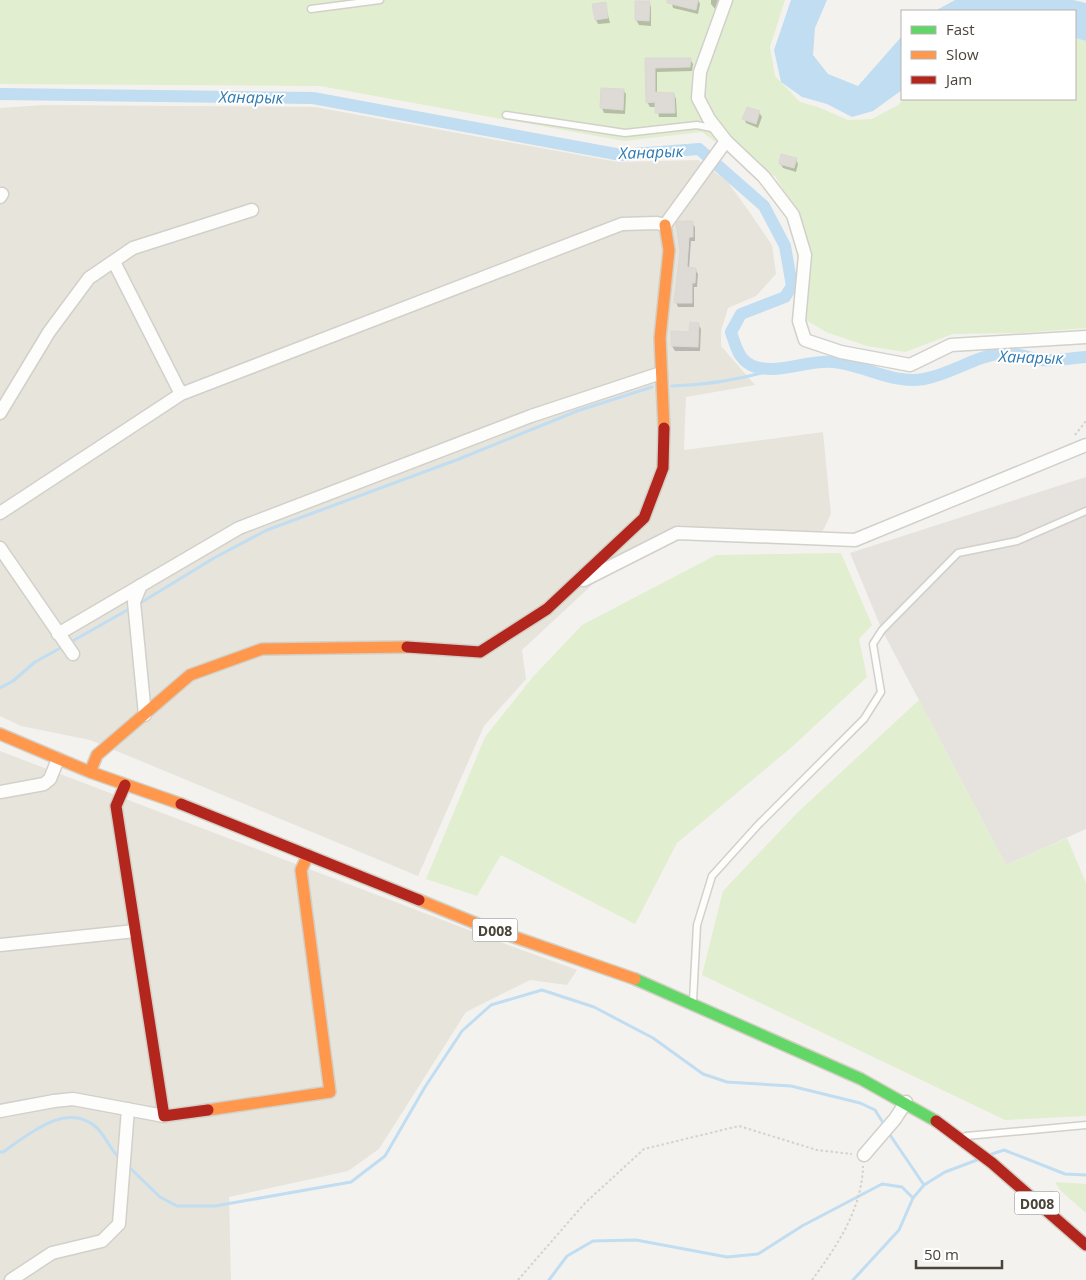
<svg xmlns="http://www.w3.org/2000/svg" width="1086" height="1280" viewBox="0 0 1086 1280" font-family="'Open Sans',sans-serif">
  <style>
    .residential { fill: #e7e4dc }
    .industrial { fill: #e6e2de }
    .green { fill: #e1eecf }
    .water { fill: #c0ddf1 }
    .shadow { fill: #0003 }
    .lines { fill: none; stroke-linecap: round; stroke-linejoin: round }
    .stream { stroke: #c0ddf1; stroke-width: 3 }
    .canal { stroke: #c0ddf1; stroke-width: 12 }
    .building { fill: #dedbd6; stroke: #dcd9d4 }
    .lane-casing { stroke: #d2d0cb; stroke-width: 9 }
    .street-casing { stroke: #d2d0cb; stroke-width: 15 }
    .fast-casing { stroke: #d3cfc5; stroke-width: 14 }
    .slow-casing { stroke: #d3cfc5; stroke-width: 14 }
    .jam-casing { stroke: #d3cfc5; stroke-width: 14 }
    .path { stroke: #d3d2cc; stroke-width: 2; stroke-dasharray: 2.5 2.5; stroke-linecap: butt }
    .lane { stroke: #fdfdfc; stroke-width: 6 }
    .street { stroke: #fdfdfc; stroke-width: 12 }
    .fast { stroke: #63d668; stroke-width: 11 }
    .slow { stroke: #ff974d; stroke-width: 11 }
    .jam { stroke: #b3261e; stroke-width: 11 }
    .labels { text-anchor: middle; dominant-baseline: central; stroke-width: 4; stroke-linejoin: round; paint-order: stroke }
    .shield { fill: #fff; stroke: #817c74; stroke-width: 1 }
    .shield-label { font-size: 14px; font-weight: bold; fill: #4b4439 }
    .water-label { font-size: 16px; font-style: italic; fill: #2e7ab2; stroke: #fff }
  </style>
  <rect width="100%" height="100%" fill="#f4f2ee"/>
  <path class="residential" d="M 45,105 L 315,107 L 618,162 L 698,160 L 727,181 L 748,210 L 772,245 L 776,274 L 756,296 L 728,308 L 721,331 L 721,346 L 755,385 L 686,397 L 684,450 L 823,432 L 831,514 L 816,545 L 677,539 L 593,584 L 522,650 L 526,679 L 484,726 L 418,876 L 90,740 L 21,726 L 0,716 L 0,108 Z
    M 0,751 L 508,945 L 577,970 L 567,985 L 530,980 L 466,1012 L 379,1149 L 348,1171 L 229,1197 L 231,1280 L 0,1280 Z"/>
  <path class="industrial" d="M 1086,477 L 1086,829 L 1006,865 L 882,630 L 850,553 Z"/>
  <path class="green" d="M 0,0 L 785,0 L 770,47 L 775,76 L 800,102 L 818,107 L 848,120 L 872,119 L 898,105 L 904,99 L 1075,99 L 1075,38 L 1086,41 L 1086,328 L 1023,333 L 953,334 L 905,352 L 867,346 L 826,332 L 806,320 L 812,257 L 799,217 L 775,176 L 745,164 L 702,132 L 624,141 L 320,86 L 0,84 Z
    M 841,553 L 872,625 L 859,639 L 867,677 L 793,746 L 677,843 L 635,924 L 501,855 L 477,896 L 426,879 L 485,737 L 532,678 L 582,625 L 716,555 Z
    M 919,700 L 1006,865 L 1067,838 L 1086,883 L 1086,1116 L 1005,1120 L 702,975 L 723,891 L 797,813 Z
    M 1055,1182 L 1086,1184 L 1086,1213 L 1060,1190 Z"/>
  <path class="water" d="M 791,0 L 827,0 L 815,28 L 813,55 L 828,74 L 858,86 L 902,36 L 902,90 L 873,111 L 852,117 L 827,104 L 802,97 L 781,82 L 774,50 Z
    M 955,0 L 1073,0 L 1086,3 L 1086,41 L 1075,38 L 1075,11 L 935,11 Z"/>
  <path class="shadow" d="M 671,0 L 698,0 L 700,4 L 698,14 L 673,8 Z
    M 711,0 L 718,0 L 715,9 L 711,4 Z
    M 636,2 L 649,2 L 651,7 L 651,26 L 639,25 L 636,20 Z
    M 605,3 L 610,23 L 598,24 L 596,20 Z
    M 646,59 L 690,59 L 693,64 L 692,71 L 657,72 L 657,94 L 674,94 L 676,99 L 677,117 L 659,117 L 657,107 L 650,107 L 647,102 Z
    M 623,90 L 626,94 L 625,114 L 604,113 L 602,108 Z
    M 759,112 L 762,117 L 758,128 L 746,123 L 744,118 Z
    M 796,159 L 798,164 L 796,172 L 783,168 L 780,163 Z
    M 692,223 L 695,227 L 695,241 L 691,241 L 689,269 L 695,269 L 698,274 L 697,287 L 694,287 L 694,307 L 678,307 L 676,302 L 681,251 Z
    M 698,324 L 701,329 L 700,351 L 675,351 L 672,346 L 690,333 Z"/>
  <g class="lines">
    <path class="stream" d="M 672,386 C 709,385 744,379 779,368
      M 137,605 L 214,558 L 267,530 L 459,459 L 577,411 L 652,387
      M 69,643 L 131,608
      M 0,688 L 13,681 L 35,662 L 64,646
      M 888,1132 L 924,1185
      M 0,1152 L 3,1152 C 28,1135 66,1101 96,1127 C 105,1135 110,1149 119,1158
      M 992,1154 L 1004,1150 L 1065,1174 L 1086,1175
      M 128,1166 L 160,1197 L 177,1206 L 215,1206 L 351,1182 L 385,1156 L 425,1087 L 462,1031 L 491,1005 L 542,990 L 594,1007 L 653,1038 L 703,1074 L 727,1082 L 791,1086 L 860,1103 L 875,1110 L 885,1126
      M 549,1280 L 567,1256 L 593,1241 L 636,1240 L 727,1257 L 758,1254 L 802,1226 L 882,1184 L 902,1187 L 913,1198
      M 853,1280 L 899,1230 L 913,1198 L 924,1185 L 945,1172 L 977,1160"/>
    <path class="canal" d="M 0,94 L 313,98 L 621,155 L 699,149 L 764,206 L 785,246 L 792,286 L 785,297 L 741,314 L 731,332 C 736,347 739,362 756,367 C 780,374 807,360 832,362 C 863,364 893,385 924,379 C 952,374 975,356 1003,353 C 1015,352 1028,358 1041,360 C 1055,361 1071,358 1086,357"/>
  </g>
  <path class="building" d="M 667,0 L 698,0 L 696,10 L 667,3 Z
    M 635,1 L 650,1 L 649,21 L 635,20 Z
    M 606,2 L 608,18 L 595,20 L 592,4 Z
    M 645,58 L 691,58 L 690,67 L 655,68 L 655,92 L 674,93 L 675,113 L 655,113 L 655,102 L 646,103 Z
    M 601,88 L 624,89 L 623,110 L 600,108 Z
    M 747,107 L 760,111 L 756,124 L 742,119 Z
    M 781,154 L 797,158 L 794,168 L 779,164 Z
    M 678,221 L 693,221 L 693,237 L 689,237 L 687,267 L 696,268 L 695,283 L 692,283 L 692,303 L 674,303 L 680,251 L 676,224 Z
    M 690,322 L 699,323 L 698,347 L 671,346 L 671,331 L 689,332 Z"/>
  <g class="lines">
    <defs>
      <path id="lane" d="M 311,9 L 380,0
        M 506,115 L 625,133 L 697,125 L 716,129
        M 693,1001 L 697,925 L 712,876 L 758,825 L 864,719 L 881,692 L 873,644 L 882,630 L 958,553 L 1017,541 L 1086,511
        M 966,1136 L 1086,1125"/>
      <path id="street" d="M 726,0 L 700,72 L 698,98 L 709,119 L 726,141 L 764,177 L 793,215 L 805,255 L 799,321 L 805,340 L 841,352 L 910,365 L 951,345 L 1086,337
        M 0,197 L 2,194
        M 114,262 L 181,394
        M 0,413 L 49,332 L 89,278 L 133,248 L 252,210
        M 0,513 L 181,394 L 622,224 L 657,223 L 665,225 L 726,141
        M 0,548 L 73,654
        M 584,580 L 677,533 L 855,540 L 1086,445
        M 141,585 L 134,602 L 145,715
        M 58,634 L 239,528 L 531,416 L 661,373
        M 0,792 L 44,784 L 50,779 L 58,759
        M 0,945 L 135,931
        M 0,1111 L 54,1101 L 73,1099 L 164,1116
        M 864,1155 L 895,1119 L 906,1102
        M 11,1280 L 52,1253 L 102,1241 L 119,1224 L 128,1109"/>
      <path id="fast" d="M 635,979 L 861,1079 L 936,1121"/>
      <path id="slow" d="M 664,428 L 660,338 L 669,250 L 665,225
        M 0,734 L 90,772 L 181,804
        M 90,772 L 97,755 L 190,675 L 262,649 L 407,647
        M 419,900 L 480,925 L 635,979
        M 208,1110 L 330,1092 L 301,870 L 308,855"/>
      <path id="jam" d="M 407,647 L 480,652 L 547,609 L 644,518 L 663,468 L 664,428
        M 125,785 L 116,806 L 164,1116 L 208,1110
        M 181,804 L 419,900
        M 936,1121 L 992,1163 L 1086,1245"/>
    </defs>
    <use href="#lane" class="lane-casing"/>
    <use href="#street" class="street-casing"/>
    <use href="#fast" class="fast-casing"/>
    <use href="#slow" class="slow-casing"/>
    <use href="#jam" class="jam-casing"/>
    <path class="path" d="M 1075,435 L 1086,421
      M 518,1280 L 585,1203 L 644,1149 L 739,1126 L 817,1150 L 852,1154
      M 812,1280 C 837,1246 862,1209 863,1166"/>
    <use href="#lane" class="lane"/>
    <use href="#street" class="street"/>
    <use href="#fast" class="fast"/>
    <use href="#slow" class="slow"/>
    <use href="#jam" class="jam"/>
  </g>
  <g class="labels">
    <g class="shield">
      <rect x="472.5" y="918.5" width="45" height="23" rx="4"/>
      <rect x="1014.5" y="1191.5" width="45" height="23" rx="4"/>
    </g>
    <g class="shield-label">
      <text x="495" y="930">D008</text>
      <text x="1037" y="1203">D008</text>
    </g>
    <g class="water-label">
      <text transform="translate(251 97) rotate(1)">Ханарык</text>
      <text transform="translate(651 152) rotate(-2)">Ханарык</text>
      <text transform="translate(1031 357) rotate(2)">Ханарык</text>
    </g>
  </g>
  <rect x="901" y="10" width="175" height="90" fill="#ffffff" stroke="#b7b4b0"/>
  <rect x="911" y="26" width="25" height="8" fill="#63d668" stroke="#b7b4b0"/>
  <text x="946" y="35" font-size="15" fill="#4b4439">Fast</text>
  <rect x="911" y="51" width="25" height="8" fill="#ff974d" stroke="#b7b4b0"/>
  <text x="946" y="60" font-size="15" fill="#4b4439">Slow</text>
  <rect x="911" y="76" width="25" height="8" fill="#b3261e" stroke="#b7b4b0"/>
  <text x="946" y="85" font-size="15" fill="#4b4439">Jam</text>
  <path d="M916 1260v8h86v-8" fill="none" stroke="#4b4439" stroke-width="2.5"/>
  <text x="924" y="1260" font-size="15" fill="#4b4439" stroke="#ffffff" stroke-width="4" paint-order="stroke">50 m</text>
</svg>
